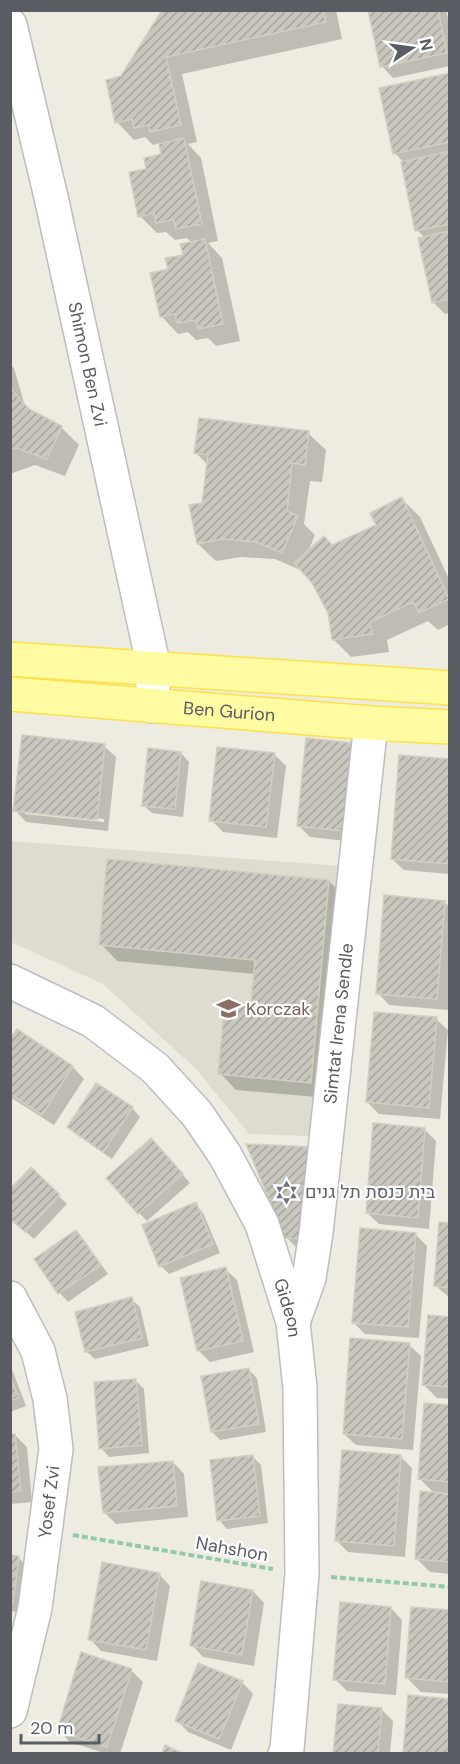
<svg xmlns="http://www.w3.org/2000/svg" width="460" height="1764" viewBox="0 0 460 1764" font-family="'DM Sans',Heebo,sans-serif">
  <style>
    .education { fill: #dddccf }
    .shadow { fill: #0003; fill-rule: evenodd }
    .building { fill: url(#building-hatch); stroke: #d3cfbe; stroke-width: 1.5 }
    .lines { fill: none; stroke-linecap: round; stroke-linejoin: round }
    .minor-casing { stroke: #bbbdc3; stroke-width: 36 }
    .major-casing { stroke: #fee148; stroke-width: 36 }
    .path { stroke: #92c9a9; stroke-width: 4; stroke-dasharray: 6 3; stroke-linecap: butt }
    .minor { stroke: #fff; stroke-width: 33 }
    .major { stroke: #fffba3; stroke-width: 33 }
    .labels { text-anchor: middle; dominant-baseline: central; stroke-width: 4.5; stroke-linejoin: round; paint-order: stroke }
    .street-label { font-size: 18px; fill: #595c63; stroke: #fff }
    .education-label { font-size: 18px; fill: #785e54; stroke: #fff; text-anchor: start }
    .worship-label { font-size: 18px; fill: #5b616d; stroke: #fff; text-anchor: start }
  </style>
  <defs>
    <pattern id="building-hatch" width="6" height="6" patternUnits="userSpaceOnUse" patternTransform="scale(1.5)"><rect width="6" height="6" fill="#c9c6bd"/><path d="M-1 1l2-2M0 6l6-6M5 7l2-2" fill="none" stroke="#a6a49d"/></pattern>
  </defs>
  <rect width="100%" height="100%" fill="#eeece0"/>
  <path class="education" d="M 10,841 L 340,866 L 312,1136 L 249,1134 L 197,1070 L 103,984 L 11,942 Z"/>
  <path class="shadow" d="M 164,10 L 336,10 L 342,39 L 182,74 L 197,142 L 188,144 L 201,158 L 218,241 L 208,243 L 222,258 L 240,341 L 216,346 L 208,338 L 196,340 L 188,332 L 178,334 L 161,316 L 184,256 L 192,243 L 187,238 L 175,240 L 166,232 L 157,233 L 140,216 L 148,170 L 163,156 L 160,143 L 153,145 L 145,137 L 134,140 L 117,122 L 122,78 Z
    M 370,10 L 446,10 L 450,26 L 450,66 L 393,78 L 382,66 Z
    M 450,75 L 450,313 L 445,314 L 433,302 L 425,238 L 417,230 L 404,163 L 395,153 Z
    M 10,365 L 14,368 L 24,403 L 32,412 L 61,427 L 79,445 L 65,476 L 35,465 L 10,474 Z
    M 308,433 L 326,450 L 322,482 L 310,481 L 304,524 L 315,535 L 308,552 L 332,547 L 378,526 L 402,499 L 420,517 L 450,581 L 450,624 L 438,630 L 428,621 L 387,640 L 389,652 L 351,657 L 333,639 L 329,612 L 314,582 L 301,568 L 300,570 L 275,559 L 241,557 L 216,561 L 198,544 L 208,465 L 196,453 Z
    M 308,739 L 355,842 L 310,837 L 298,825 Z
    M 104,746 L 116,757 L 108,831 L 26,822 L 15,810 ZM 25,811 L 104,819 L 104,822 L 25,814 Z
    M 181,753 L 189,762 L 183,817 L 152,813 L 143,805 Z
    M 274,754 L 286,766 L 277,838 L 223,832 L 211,820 Z
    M 450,761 L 450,874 L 404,870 L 392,859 Z
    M 329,881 L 345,898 L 327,1098 L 236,1090 L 220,1073 L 252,1005 L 255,974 L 117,961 L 101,944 Z
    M 444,902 L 450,907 L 448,1010 L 389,1005 L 378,993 Z
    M 436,1019 L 448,1030 L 440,1119 L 379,1114 L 367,1102 Z
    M 17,1031 L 73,1067 L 84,1079 L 54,1125 L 10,1097 L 10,1041 Z
    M 132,1108 L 140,1117 L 112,1159 L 77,1135 L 69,1127 Z
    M 425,1130 L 436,1141 L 429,1229 L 379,1224 L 367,1213 Z
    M 159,1148 L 190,1183 L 147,1221 L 139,1213 Z
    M 312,1148 L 298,1249 L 286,1237 Z
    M 31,1170 L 67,1204 L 34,1239 L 10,1218 Z
    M 195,1204 L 203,1213 L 220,1253 L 169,1274 L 161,1266 Z
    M 450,1225 L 450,1298 L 436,1286 Z
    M 76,1232 L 84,1240 L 108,1274 L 68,1302 L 60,1293 L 36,1260 Z
    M 415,1234 L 427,1246 L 419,1338 L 365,1334 L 353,1322 Z
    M 225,1269 L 237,1280 L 254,1352 L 210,1362 L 199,1351 L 182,1279 Z
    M 131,1299 L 140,1307 L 149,1346 L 95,1359 L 86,1351 Z
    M 450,1319 L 450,1399 L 437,1398 L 423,1384 Z
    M 409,1345 L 421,1356 L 413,1450 L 356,1445 L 344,1434 Z
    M 10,1369 L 13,1372 L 26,1406 L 10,1412 Z
    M 249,1370 L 257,1378 L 266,1432 L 220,1440 L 212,1432 Z
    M 135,1380 L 144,1389 L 149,1453 L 109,1457 L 101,1448 Z
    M 450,1406 L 450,1574 L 430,1572 L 416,1558 L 435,1494 L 420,1479 Z
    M 15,1435 L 27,1447 L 32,1502 L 10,1504 L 10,1436 Z
    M 252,1456 L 261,1465 L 268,1523 L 227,1529 L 219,1520 Z
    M 400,1456 L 412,1468 L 405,1557 L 348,1552 L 336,1540 Z
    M 173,1462 L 184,1474 L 188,1517 L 116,1524 L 104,1512 Z
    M 10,1557 L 18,1557 L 29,1569 L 24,1613 L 10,1611 Z
    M 159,1574 L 170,1586 L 157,1661 L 101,1651 L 90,1639 Z
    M 253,1591 L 264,1603 L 254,1666 L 203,1657 L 192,1645 Z
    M 391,1608 L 402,1620 L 396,1695 L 347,1691 L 335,1679 Z
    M 450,1612 L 450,1694 L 421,1692 L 407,1678 Z
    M 131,1670 L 143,1682 L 120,1754 L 107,1754 L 70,1742 L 58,1730 Z
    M 242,1682 L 253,1694 L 231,1750 L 188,1732 L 177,1720 Z
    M 381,1709 L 393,1721 L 390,1754 L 335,1754 Z"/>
  <path class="building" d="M 162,10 L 323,10 L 326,22 L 166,57 L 181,125 L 150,132 L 149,125 L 134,128 L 132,119 L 115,123 L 106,80 L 121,76 Z
    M 368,10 L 438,10 L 447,53 L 380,67 Z
    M 450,73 L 450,142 L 393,154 L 379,88 Z
    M 184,138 L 202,224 L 176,229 L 174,220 L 156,223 L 154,213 L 138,217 L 129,172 L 146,169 L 144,158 L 161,154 L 159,144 Z
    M 450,151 L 450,224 L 415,231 L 401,162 Z
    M 450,231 L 450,299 L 432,303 L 418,238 Z
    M 205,239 L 223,324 L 198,329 L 196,320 L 177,323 L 175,314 L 160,317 L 150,273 L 168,269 L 165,258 L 183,255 L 180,244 Z
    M 10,388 L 29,409 L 62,426 L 47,459 L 16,448 L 10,450 Z
    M 199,418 L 309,431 L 305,465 L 292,463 L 287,511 L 298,516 L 282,553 L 256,542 L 223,539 L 197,544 L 189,505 L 202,503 L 208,455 L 194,453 Z
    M 402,497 L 449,599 L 419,613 L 413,602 L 370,622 L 372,634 L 332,640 L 328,613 L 312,583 L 294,563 L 324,536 L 332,545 L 376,525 L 370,513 Z
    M 22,735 L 105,744 L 97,820 L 13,811 Z
    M 306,738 L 353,743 L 343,831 L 297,826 Z
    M 217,747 L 275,753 L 266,827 L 209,821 Z
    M 148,748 L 181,752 L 175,809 L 142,806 Z
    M 399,755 L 450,759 L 450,864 L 391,859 Z
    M 107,859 L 329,880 L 311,1083 L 218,1074 L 225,1001 L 251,1003 L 255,960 L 99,945 Z
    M 384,895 L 445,901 L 437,999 L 376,994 Z
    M 374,1012 L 437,1017 L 429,1108 L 366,1102 Z
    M 17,1029 L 73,1066 L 42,1115 L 10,1094 L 10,1039 Z
    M 96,1083 L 133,1107 L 103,1152 L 67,1127 Z
    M 373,1123 L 425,1128 L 418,1218 L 366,1213 Z
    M 151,1138 L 183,1174 L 138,1214 L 106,1178 Z
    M 246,1144 L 313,1147 L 302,1239 L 285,1238 Z
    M 31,1167 L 60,1195 L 25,1232 L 10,1219 L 10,1189 Z
    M 196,1202 L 213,1244 L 159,1267 L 142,1225 Z
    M 439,1222 L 450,1223 L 450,1288 L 434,1286 Z
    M 360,1228 L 416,1233 L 408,1327 L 352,1323 Z
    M 76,1230 L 101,1265 L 58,1294 L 34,1259 Z
    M 226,1267 L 243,1341 L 197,1351 L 180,1278 Z
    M 132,1297 L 142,1338 L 85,1352 L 75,1312 Z
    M 428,1315 L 450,1317 L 450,1387 L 422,1385 Z
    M 350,1338 L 410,1343 L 402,1439 L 343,1434 Z
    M 249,1368 L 259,1424 L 211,1432 L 201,1376 Z
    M 10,1376 L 19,1398 L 10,1401 Z
    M 136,1379 L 142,1445 L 99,1449 L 94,1382 Z
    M 424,1403 L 450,1405 L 450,1482 L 418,1479 Z
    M 10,1434 L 15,1434 L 21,1491 L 10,1492 Z
    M 342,1450 L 401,1455 L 394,1546 L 335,1541 Z
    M 253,1455 L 260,1516 L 217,1521 L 210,1460 Z
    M 173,1461 L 177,1506 L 103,1513 L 98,1467 Z
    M 420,1491 L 450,1494 L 450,1562 L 415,1559 Z
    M 10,1555 L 19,1556 L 13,1602 L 10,1601 Z
    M 102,1562 L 160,1573 L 146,1650 L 88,1640 Z
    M 201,1581 L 253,1590 L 242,1655 L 190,1646 Z
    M 340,1602 L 391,1607 L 385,1684 L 333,1680 Z
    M 411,1607 L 450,1610 L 450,1682 L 405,1678 Z
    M 81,1652 L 132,1669 L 107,1747 L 57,1731 Z
    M 198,1663 L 243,1681 L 219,1739 L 175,1721 Z
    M 408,1695 L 450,1699 L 450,1754 L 403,1754 Z
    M 338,1704 L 382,1708 L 378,1754 L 333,1754 Z
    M 165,1745 L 184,1754 L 162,1754 Z"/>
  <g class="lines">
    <defs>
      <g id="minor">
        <path id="s1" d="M 10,25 L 51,197 L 154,668 L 152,706"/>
        <path id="s2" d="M 10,981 L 93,1021 L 155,1068 L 197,1114 L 225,1155 L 262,1224 L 293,1322 L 300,1388 L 302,1574 L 287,1749 L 285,1754"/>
        <path d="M 10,1298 L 38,1351 L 50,1399 L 56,1449 L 35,1608 L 10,1711"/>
        <path id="s3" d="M 293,1322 L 309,1278 L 316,1233 L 371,723"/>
      </g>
      <g id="major">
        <path d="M 10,659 L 450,688"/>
        <path id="s4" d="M 10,694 L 371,723 L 450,727"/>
      </g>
    </defs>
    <use href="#minor" class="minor-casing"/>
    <use href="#major" class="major-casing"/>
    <path class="path" d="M 73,1535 L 273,1569
      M 331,1577 L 450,1587"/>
    <use href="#minor" class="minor"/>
    <use href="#major" class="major"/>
  </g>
  <defs>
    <symbol id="school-bare" viewBox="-9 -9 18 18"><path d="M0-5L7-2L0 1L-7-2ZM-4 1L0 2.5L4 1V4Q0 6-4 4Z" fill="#8d6e63" stroke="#fff" stroke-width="2.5" paint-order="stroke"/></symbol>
    <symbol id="synagogue-bare" viewBox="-9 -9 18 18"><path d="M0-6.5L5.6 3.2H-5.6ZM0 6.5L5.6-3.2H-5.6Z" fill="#6b7280" stroke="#fff" stroke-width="2.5" paint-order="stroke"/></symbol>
  </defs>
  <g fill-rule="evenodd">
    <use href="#school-bare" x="212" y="992" width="33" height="33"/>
    <use href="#synagogue-bare" x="270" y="1176" width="33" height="33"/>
  </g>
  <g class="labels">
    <g class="street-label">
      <text stroke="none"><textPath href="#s1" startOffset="348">Shimon Ben Zvi</textPath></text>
      <text stroke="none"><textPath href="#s4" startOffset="220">Ben Gurion</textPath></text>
      <text stroke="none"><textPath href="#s3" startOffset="303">Simtat Irena Sendle</textPath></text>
      <text stroke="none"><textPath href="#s2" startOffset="448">Gideon</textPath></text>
      <text transform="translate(49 1502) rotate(-83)">Yosef Zvi</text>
      <text transform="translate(232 1549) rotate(10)">Nahshon</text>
    </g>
    <g class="education-label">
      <text x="246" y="1009">Korczak</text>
    </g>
    <g class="worship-label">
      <text x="305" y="1192">בית כנסת תל גנים</text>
    </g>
  </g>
  <rect width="460" height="1764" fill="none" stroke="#595c63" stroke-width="24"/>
  <g transform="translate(412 48) rotate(77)" stroke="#ffffff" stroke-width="4.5" paint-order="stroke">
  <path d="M0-4.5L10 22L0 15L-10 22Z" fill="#595c63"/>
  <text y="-9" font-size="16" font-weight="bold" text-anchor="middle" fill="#595c63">N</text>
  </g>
  <path d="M21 1734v9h78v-9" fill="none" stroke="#595c63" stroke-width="3"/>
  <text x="30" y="1734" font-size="18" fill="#595c63" stroke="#ffffff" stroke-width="4.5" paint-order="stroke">20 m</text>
</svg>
